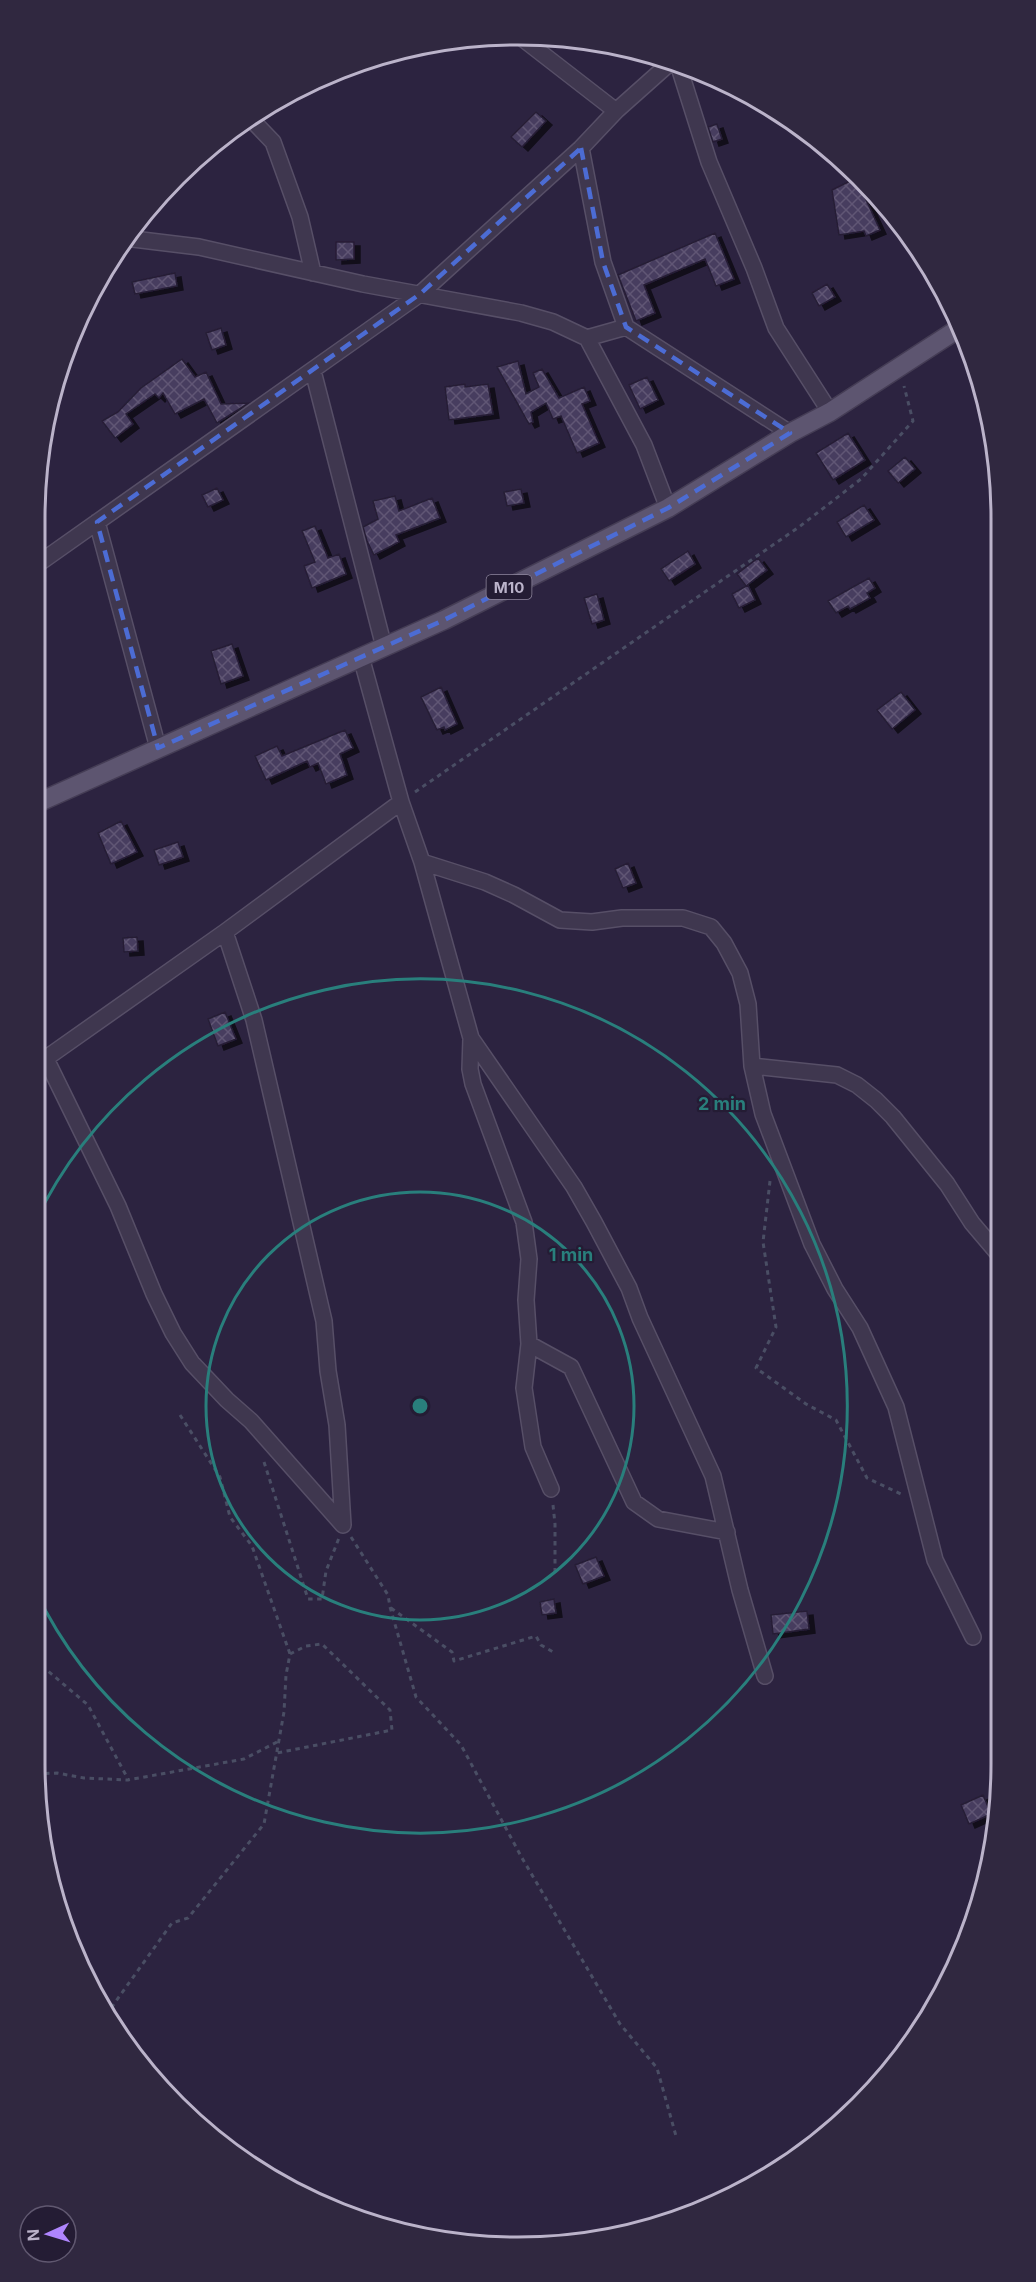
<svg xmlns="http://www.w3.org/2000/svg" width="1036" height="2282" viewBox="0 0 1036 2282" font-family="Inter,sans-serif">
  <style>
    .building { fill: url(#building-cross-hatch); stroke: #261e36; stroke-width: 1.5; filter: url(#shadow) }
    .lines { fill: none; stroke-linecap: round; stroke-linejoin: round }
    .minor-casing { stroke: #574f67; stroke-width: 18 }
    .primary-casing { stroke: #453d55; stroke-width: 21 }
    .path { stroke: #4a4e64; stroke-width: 3; stroke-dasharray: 4.5 4.5; stroke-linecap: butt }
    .minor { stroke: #3f374f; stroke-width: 15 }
    .primary { stroke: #5d5570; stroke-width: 18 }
    .marked { fill: none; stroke: #4c6cd4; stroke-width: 4.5; stroke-dasharray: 12 8; stroke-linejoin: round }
    .ring { fill: none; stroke: #297f7c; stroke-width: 3 }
    .labels { text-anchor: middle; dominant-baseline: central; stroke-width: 4.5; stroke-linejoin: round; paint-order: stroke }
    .shield { fill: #241c34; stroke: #8e869d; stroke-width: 1.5 }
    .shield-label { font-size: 15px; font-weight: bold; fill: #bbb3ca }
    .rim { fill: none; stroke: #bbb3ca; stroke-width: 3 }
    .centre { fill: #297f7c; stroke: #241c34; stroke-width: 3 }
    .ring-label { font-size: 18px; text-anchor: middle; font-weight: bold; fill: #297f7c; stroke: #241c34; stroke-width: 4.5; stroke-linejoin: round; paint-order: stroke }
  </style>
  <defs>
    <pattern id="building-cross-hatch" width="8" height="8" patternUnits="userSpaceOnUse" patternTransform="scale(1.5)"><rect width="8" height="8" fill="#473d5e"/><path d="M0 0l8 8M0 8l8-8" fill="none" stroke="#605774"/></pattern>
    <filter id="shadow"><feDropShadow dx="6" dy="4" stdDeviation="0" flood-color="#0009"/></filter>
  </defs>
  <rect width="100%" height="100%" fill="#2c2340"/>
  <path class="building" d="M 536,112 L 546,121 L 522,147 L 511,137 Z
    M 717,124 L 722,139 L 713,142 L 708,127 Z
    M 856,178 L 880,230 L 866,236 L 864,231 L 839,235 L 832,190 Z
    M 715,233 L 734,279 L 716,286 L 705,259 L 644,285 L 655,313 L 636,321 L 618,275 Z
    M 336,242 L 354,242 L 354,259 L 336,260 Z
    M 175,273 L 177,286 L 135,294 L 132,282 Z
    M 827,284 L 835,297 L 819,306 L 812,293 Z
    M 221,328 L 226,345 L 212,350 L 206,333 Z
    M 182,359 L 195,377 L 206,372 L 221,404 L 249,403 L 217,423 L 204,399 L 175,414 L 163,393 L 159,398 L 155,394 L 126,414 L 133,424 L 115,438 L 102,421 L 118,412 L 141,388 Z
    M 518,361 L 526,394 L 539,387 L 533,373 L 542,369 L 559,398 L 584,387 L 590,401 L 582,404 L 599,443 L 577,453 L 561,416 L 553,419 L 546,403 L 531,412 L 533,422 L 529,424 L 497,367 Z
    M 647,377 L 658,400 L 640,409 L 629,385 Z
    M 465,384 L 465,387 L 488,384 L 493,414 L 449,420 L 445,387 Z
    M 848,433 L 865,460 L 833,480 L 816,453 Z
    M 905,457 L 915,469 L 898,483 L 888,471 Z
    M 217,488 L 223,500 L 208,507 L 202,495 Z
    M 521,489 L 524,503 L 507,506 L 504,492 Z
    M 395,496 L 399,511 L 432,498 L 440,518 L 396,535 L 399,542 L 374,555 L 367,541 L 363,527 L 378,519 L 373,501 Z
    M 864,505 L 874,520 L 846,537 L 837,522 Z
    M 315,526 L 328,558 L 339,554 L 346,574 L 312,588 L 304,566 L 315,562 L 302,531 Z
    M 688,551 L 695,564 L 669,581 L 661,569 Z
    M 758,558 L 767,570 L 746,586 L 737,574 Z
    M 869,578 L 875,588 L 867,593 L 870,598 L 850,609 L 848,606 L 836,613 L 828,601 Z
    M 748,585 L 755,600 L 739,608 L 732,594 Z
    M 597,594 L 604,620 L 592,624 L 584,598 Z
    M 232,644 L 243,676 L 221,684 L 211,651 Z
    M 441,687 L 457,724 L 445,730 L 444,727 L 437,730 L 421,697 Z
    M 901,692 L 915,710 L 892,729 L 877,710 Z
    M 345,730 L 353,748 L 340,754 L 347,775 L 326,784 L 318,763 L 310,767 L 307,761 L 266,780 L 255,756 L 277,746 L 282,756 Z
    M 121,821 L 137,852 L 111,864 L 98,833 Z
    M 178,842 L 183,857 L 159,865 L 154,850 Z
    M 628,863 L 636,883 L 623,888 L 615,869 Z
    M 137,937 L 138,951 L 124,952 L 123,938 Z
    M 225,1012 L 236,1039 L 218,1046 L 208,1019 Z
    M 596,1557 L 604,1576 L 583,1584 L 575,1565 Z
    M 554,1599 L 556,1613 L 542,1615 L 540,1602 Z
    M 807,1611 L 809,1629 L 773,1634 L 771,1615 Z
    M 983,1795 L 991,1814 L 969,1824 L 961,1805 Z"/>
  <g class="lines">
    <defs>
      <path id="minor" d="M 518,35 L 616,111 L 671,62
        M 678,64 L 709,162 L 754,268 L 776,328 L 830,412
        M 249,117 L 273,142 L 300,217 L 313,273
        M 581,148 L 616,111
        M 125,238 L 199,247 L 363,284 L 521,313 L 553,322 L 587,338 L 644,445 L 668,508
        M 587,338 L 626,327
        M 313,371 L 384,647
        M 97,522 L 158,748
        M 35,566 L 420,294 L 581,148 L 603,262 L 626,327 L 790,433
        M 401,802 L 422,862 L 471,1038 L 574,1187 L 594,1222 L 629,1288 L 640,1318 L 713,1476 L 740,1590 L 765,1676
        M 422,862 L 485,882 L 514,895 L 560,920 L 592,922 L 622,918 L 683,918 L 711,927 L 724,943 L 740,973 L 748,1004 L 752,1066 L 837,1075 L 857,1085 L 876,1100 L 893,1117 L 947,1184 L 972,1223 L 1000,1256
        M 225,932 L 254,1020 L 324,1321 L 328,1371 L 337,1425 L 343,1525
        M 471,1038 L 470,1069 L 473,1084 L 524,1222 L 529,1259 L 526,1300 L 529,1344 L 524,1388 L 533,1447 L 551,1489
        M 45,1057 L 118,1206 L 154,1294 L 173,1333 L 192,1363 L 227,1400 L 251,1421 L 343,1525
        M 35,1066 L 225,932 L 401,802 L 361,657
        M 752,1066 L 763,1114 L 812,1244 L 835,1289 L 860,1328 L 896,1407 L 935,1560 L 973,1637
        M 529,1344 L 571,1367 L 634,1502 L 658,1519 L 727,1532"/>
      <path id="primary" d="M 35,804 L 444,620 L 668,508 L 790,433 L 830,412 L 961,327"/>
    </defs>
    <use href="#minor" class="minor-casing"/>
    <use href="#primary" class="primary-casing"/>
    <path class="path" d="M 415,792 L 799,527 L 861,479 L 913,421 L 904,386
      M 770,1181 L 763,1242 L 776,1327 L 756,1368 L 806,1404 L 836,1420 L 867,1478 L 903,1495
      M 180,1415 L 220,1477 L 230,1517 L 252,1546 L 290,1654
      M 264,1462 L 308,1599 L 322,1599 L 326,1571 L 339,1538
      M 553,1505 L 555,1524 L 555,1574
      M 351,1537 L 388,1595 L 390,1607 L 416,1697 L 461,1745 L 522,1858 L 620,2024 L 657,2068 L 676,2136
      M 391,1608 L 452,1652 L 454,1661 L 536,1636 L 541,1645 L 553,1652
      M 35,1660 L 88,1705 L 128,1779
      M 36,1774 L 57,1773 L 84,1778 L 128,1780 L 244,1759 L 279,1741
      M 106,2015 L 172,1923 L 188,1918 L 264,1824 L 284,1712 L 286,1675 L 290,1654 L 306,1646 L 322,1644 L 390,1710 L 392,1730 L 277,1753"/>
    <use href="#minor" class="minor"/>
    <use href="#primary" class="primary"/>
  </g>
  <path class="marked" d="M 581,148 L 603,262 L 626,327 L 790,433 L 668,508 L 444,620 L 158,748 L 97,522 L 420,294 Z"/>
  <g class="ring">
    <circle cx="420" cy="1406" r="214"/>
    <path d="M35 1222A427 427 0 1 1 35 1590"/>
  </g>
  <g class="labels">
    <rect class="shield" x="486.5" y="575" width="45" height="24" rx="4.5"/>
    <g class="shield-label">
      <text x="509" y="587">M10</text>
    </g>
  </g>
  <path d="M0 0H1036V2282H0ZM518 45H518A473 473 0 0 1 991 518V1764A473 473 0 0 1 518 2237H518A473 473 0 0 1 45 1764V518A473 473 0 0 1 518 45Z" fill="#302840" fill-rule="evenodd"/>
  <path class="rim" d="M518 45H518A473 473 0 0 1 991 518V1764A473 473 0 0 1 518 2237H518A473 473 0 0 1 45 1764V518A473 473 0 0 1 518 45Z"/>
  <circle cx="420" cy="1406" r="9" class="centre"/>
  <g class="ring-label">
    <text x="722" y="1110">2 min</text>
    <text x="571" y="1261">1 min</text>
  </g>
  <g transform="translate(48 2234) rotate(266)"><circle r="28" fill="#241c34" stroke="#605870" stroke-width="1.5"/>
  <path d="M0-4.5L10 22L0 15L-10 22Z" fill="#af85fe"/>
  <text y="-9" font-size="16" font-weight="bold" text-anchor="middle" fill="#bbb3ca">N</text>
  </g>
</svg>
